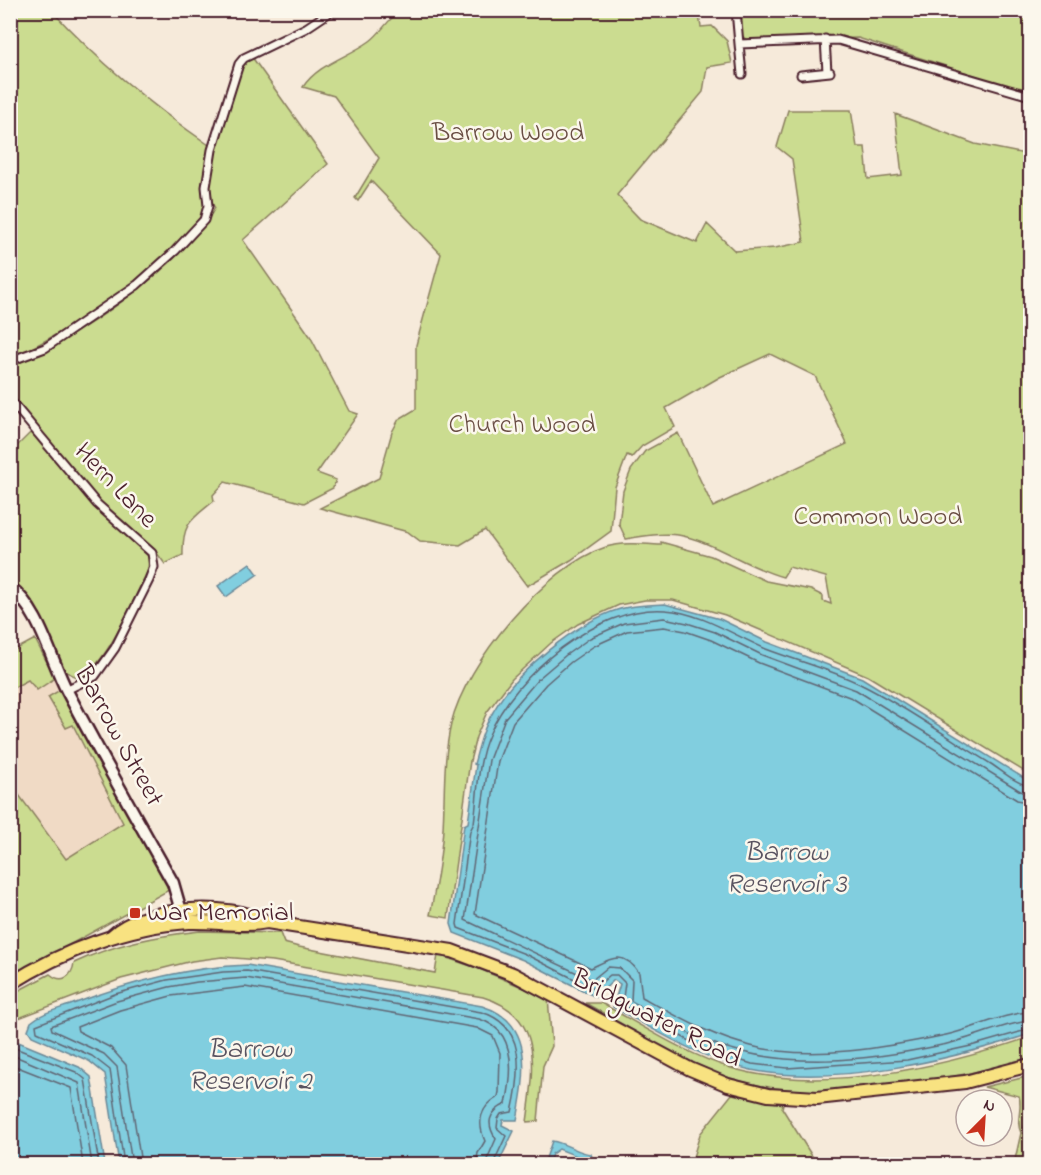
<svg xmlns="http://www.w3.org/2000/svg" width="1041" height="1175" viewBox="0 0 1041 1175" font-family="'Indie Flower',sans-serif">
  <style>
    .built { fill: #f0dac5 }
    .green { fill: #cbdc90; stroke: #8a7e5e; stroke-width: 1.5 }
    .water { fill: #81cedf; stroke: #6b8897; stroke-width: 1.5 }
    .lines { fill: none; stroke-linecap: round; stroke-linejoin: round }
    .shore { stroke: #606573; stroke-width: 1.5 }
    .street-casing { stroke: #4a1f2b; stroke-width: 11 }
    .secondary-casing { stroke: #4a1f2b; stroke-width: 15 }
    .highway-casing { stroke: #4a1f2b; stroke-width: 16 }
    .street { stroke: #fbf7ec; stroke-width: 7 }
    .secondary { stroke: #fbf7ec; stroke-width: 10 }
    .highway { stroke: #f8e281; stroke-width: 12 }
    .poi-dot { fill: #c8321e; stroke: #fbf7ec; stroke-width: 2 }
    .labels { text-anchor: middle; dominant-baseline: central; stroke-width: 5; stroke-linejoin: round; paint-order: stroke }
    .park-label { font-size: 27px; fill: #6a4e44; stroke: #fbf7ec }
    .street-label { font-size: 27px; fill: #4a1f2b; stroke: #fbf7ec }
    .poi-label { font-size: 27px; fill: #4a1f2b; stroke: #fbf7ec; text-anchor: start }
    .water-label { font-size: 28px; font-style: italic; fill: #5a5461; stroke: #fbf7ec }
  </style>
  <rect width="100%" height="100%" fill="#f6eada"/>
  <filter id="ink" filterUnits="userSpaceOnUse"><feTurbulence type="fractalNoise" baseFrequency=".0167" numOctaves="2"/><feDisplacementMap in="SourceGraphic" scale="12" xChannelSelector="R" yChannelSelector="G"/><feConvolveMatrix kernelMatrix="1 2 1 2 8 2 1 2 1" color-interpolation-filters="sRGB"/></filter>
  <g filter="url(#ink)">
    <path class="built" d="M 55,678 L 60,690 L 48,697 L 66,728 L 72,724 L 123,823 L 66,859 L 13,787 L 10,777 L 10,689 L 28,680 L 37,690 Z"/>
    <path class="green" d="M 10,11 L 52,11 C 99,62 152,106 209,145 C 207,156 204,167 204,177 C 203,189 207,203 203,214 C 190,255 52,342 10,358 Z
      M 400,11 L 698,11 L 701,27 L 712,26 L 727,41 L 732,63 L 707,67 L 703,92 L 617,195 L 640,219 L 697,243 L 707,224 L 735,251 L 775,248 L 804,242 L 792,159 L 777,147 L 788,110 L 851,110 L 857,147 L 865,147 L 868,179 L 902,175 L 895,114 L 975,144 L 1030,155 L 1030,775 L 868,676 L 725,615 L 673,600 L 645,600 L 619,605 L 578,624 L 551,643 L 512,679 L 487,712 L 476,737 L 470,761 L 448,918 L 430,915 C 436,886 441,858 443,829 C 445,794 443,759 451,724 C 465,663 546,566 606,547 C 623,542 643,544 661,545 L 661,542 L 711,556 L 766,581 L 811,590 L 823,596 L 823,601 L 831,604 L 826,577 L 789,567 L 783,577 C 748,568 711,540 678,535 C 661,533 644,536 626,539 L 619,524 L 623,491 L 631,470 L 645,451 L 678,433 L 713,507 L 847,444 L 815,376 L 770,354 L 720,377 L 666,408 L 675,427 L 642,446 L 632,457 L 627,455 L 615,487 L 611,531 L 571,560 L 527,586 L 485,530 L 460,545 L 420,541 L 408,532 L 320,508 L 379,478 L 392,432 L 399,419 L 416,409 L 416,345 L 441,254 L 371,181 L 358,201 L 355,198 L 379,158 L 334,96 L 303,87 C 318,64 348,57 370,41 C 381,33 388,19 400,11 Z
      M 739,11 L 1030,11 L 1030,89 L 1005,85 L 858,38 L 748,41 L 740,34 Z
      M 252,57 L 328,164 L 243,240 L 310,336 L 349,411 L 358,414 L 317,473 L 336,480 L 333,488 L 304,503 L 225,482 L 213,495 L 214,501 C 191,520 182,523 183,555 L 165,564 L 154,549 L 125,527 L 82,485 L 79,476 L 70,469 L 11,397 L 10,367 C 76,338 179,271 215,208 C 195,184 233,95 242,66 Z
      M 32,431 L 94,506 L 149,557 L 148,570 C 134,597 107,667 79,678 L 64,671 L 59,665 L 11,583 L 10,453 Z
      M 35,639 L 55,678 L 37,690 L 28,680 L 11,689 L 11,652 Z
      M 60,690 L 169,890 L 11,977 L 10,777 L 13,787 L 66,859 L 123,823 L 73,725 L 66,728 L 48,697 Z
      M 200,931 L 280,933 L 284,943 L 299,947 L 435,973 L 438,955 L 477,968 L 548,998 L 552,1046 L 543,1066 L 538,1121 L 527,1122 C 534,1070 545,1015 483,997 L 273,961 L 222,957 L 192,961 L 121,979 L 11,1021 L 10,995 L 50,974 C 62,984 72,977 74,963 C 114,944 156,936 200,931 Z
      M 585,1003 L 601,1003 C 643,1026 685,1054 731,1068 C 821,1095 943,1067 1030,1037 L 1030,1058 C 940,1083 809,1109 719,1074 C 673,1056 629,1027 585,1003 Z
      M 1030,1076 L 1030,1111 L 1022,1133 L 1030,1134 L 1030,1164 L 1014,1164 L 1021,1133 C 1015,1120 1023,1110 1019,1096 L 984,1087 Z
      M 732,1094 L 783,1104 L 782,1108 L 817,1164 L 691,1164 L 700,1134 Z"/>
    <path class="water" d="M 250,563 L 258,574 L 226,597 L 218,586 Z
      M 665,604 L 720,619 L 767,642 L 862,678 L 1030,782 L 1030,1034 C 950,1060 835,1087 751,1070 C 701,1059 657,1031 613,1007 L 620,984 L 614,980 L 596,997 L 523,960 L 454,933 L 451,924 L 464,825 L 468,823 L 476,765 L 474,764 C 479,746 483,728 493,712 C 515,672 576,622 620,609 C 634,605 650,605 665,604 Z
      M 247,965 L 482,1006 C 536,1022 525,1077 517,1120 L 503,1120 L 502,1125 L 514,1131 L 498,1164 L 119,1164 L 105,1074 L 89,1061 L 32,1036 L 28,1030 L 31,1022 C 43,1012 59,1009 73,1004 C 130,982 186,967 247,965 Z
      M 11,1039 L 79,1067 L 91,1077 L 105,1164 L 11,1164 Z
      M 552,1141 C 566,1143 578,1153 591,1154 L 592,1157 L 587,1164 L 582,1164 L 577,1156 L 559,1149 L 552,1154 L 549,1164 L 544,1164 Z"/>
    <g class="lines">
      <path class="shore" d="M 1030,786 C 1018,785 1002,771 991,764 C 948,738 905,706 860,684 C 830,669 797,661 766,649 C 733,635 702,613 665,610 C 598,605 514,675 489,735 C 477,761 478,795 474,823 L 470,831 L 457,924 L 458,928 L 525,954 L 594,989 L 610,975 L 617,975 L 625,983 L 622,1005 L 707,1050 L 752,1064 L 787,1068 L 907,1060 L 971,1046 L 1030,1029
        M 1030,794 L 1022,792 L 856,690 L 762,655 L 715,632 L 687,623 L 664,618 L 624,623 L 590,638 L 566,655 L 539,678 L 505,718 L 489,760 L 465,920 L 592,980 L 608,967 L 620,968 L 632,980 L 631,1001 C 657,1016 684,1033 712,1043 C 786,1070 867,1061 942,1045 C 968,1040 1008,1022 1030,1021
        M 1030,803 L 1017,800 L 852,698 L 759,663 L 711,640 L 685,631 L 664,627 L 627,631 L 594,646 L 571,662 L 546,684 L 513,722 L 498,761 L 475,914 L 591,968 C 610,959 623,949 639,973 L 642,997 C 678,1017 714,1038 755,1047 C 813,1061 888,1047 946,1035 C 973,1029 1005,1013 1030,1012
        M 10,1046 L 76,1072 L 85,1079 L 99,1164
        M 10,1054 L 79,1083 L 92,1164
        M 10,1064 L 71,1088 L 83,1164
        M 124,1164 L 110,1070 L 92,1056 L 37,1032 L 36,1025 L 115,994 L 167,980 L 223,972 L 247,971 L 481,1012 C 527,1025 521,1074 512,1112 L 501,1114 L 498,1119 L 497,1128 L 506,1136 L 493,1164
        M 132,1164 L 117,1067 L 104,1054 L 52,1030 L 51,1026 L 117,1001 L 169,987 L 197,982 L 246,978 L 479,1019 C 517,1030 513,1073 506,1104 C 488,1112 486,1124 496,1139 L 485,1164
        M 141,1164 L 126,1065 L 111,1048 L 78,1031 L 77,1027 L 120,1010 L 171,996 L 245,987 L 477,1028 L 493,1036 L 500,1053 L 499,1092 L 498,1097 C 480,1107 477,1123 485,1141 L 478,1153 L 476,1164"/>
      <defs>
        <path id="street" d="M 736,10 L 739,44 L 838,40 L 1030,96
          M 825,39 L 827,72
          M 739,44 L 742,74
          M 801,75 L 830,72
          M 10,361 L 45,348 L 137,285 L 175,251 L 204,220 L 208,206 L 206,187 L 212,150 L 239,64 L 244,58 L 306,28 L 333,10
          M 10,400 L 97,504 L 152,553 L 154,567 L 149,580 L 115,648 L 95,676 L 66,690"/>
        <path id="secondary" d="M 10,587 C 40,610 50,658 67,691 C 101,756 137,819 173,883 L 181,911"/>
        <path id="highway" d="M 112,936 C 143,906 230,902 267,922
          M 10,984 C 62,951 127,926 189,922 C 215,921 242,927 267,922 L 452,951 L 513,974 L 690,1069 L 728,1085 L 768,1095 L 817,1098 L 965,1082 L 1030,1065"/>
      </defs>
      <use href="#street" class="street-casing"/>
      <use href="#secondary" class="secondary-casing"/>
      <use href="#highway" class="highway-casing"/>
      <use href="#street" class="street"/>
      <use href="#secondary" class="secondary"/>
      <use href="#highway" class="highway"/>
    </g>
  </g>
  <rect class="poi-dot" x="129" y="907" width="12" height="12" rx="3"/>
  <g class="labels">
    <g class="park-label">
      <text x="508" y="133">Barrow Wood</text>
      <text x="522" y="425">Church Wood</text>
      <text x="878" y="517">Common Wood</text>
    </g>
    <g class="street-label">
      <text transform="translate(115 486) rotate(46)">Hern Lane</text>
      <text transform="translate(118 736) rotate(61)">Barrow Street</text>
      <text transform="translate(656 1019) rotate(27)">Bridgwater Road</text>
    </g>
    <g class="poi-label">
      <text x="147" y="913">War Memorial</text>
    </g>
    <g class="water-label">
      <text x="786" y="853">Barrow<tspan x="786" dy="32">Reservoir 3</tspan></text>
      <text x="250" y="1050">Barrow<tspan x="250" dy="32">Reservoir 2</tspan></text>
    </g>
  </g>
  <rect width="1041" height="1175" fill="none" stroke="#fbf7ec" stroke-width="36"/>
  <rect x="18" y="18" width="1005" height="1139" fill="none" stroke="#4a1f2b" stroke-width="2" filter="url(#ink)"/>
  <g transform="translate(984 1118) rotate(24)"><circle r="28" fill="#fbf7ec" stroke="#b4a19f" stroke-width="1.5"/>
  <path d="M0-4.5L10 22L0 15L-10 22Z" fill="#c8321e"/>
  <text y="-9" font-size="16" font-weight="bold" text-anchor="middle" fill="#4a1f2b">N</text>
  </g>
</svg>
